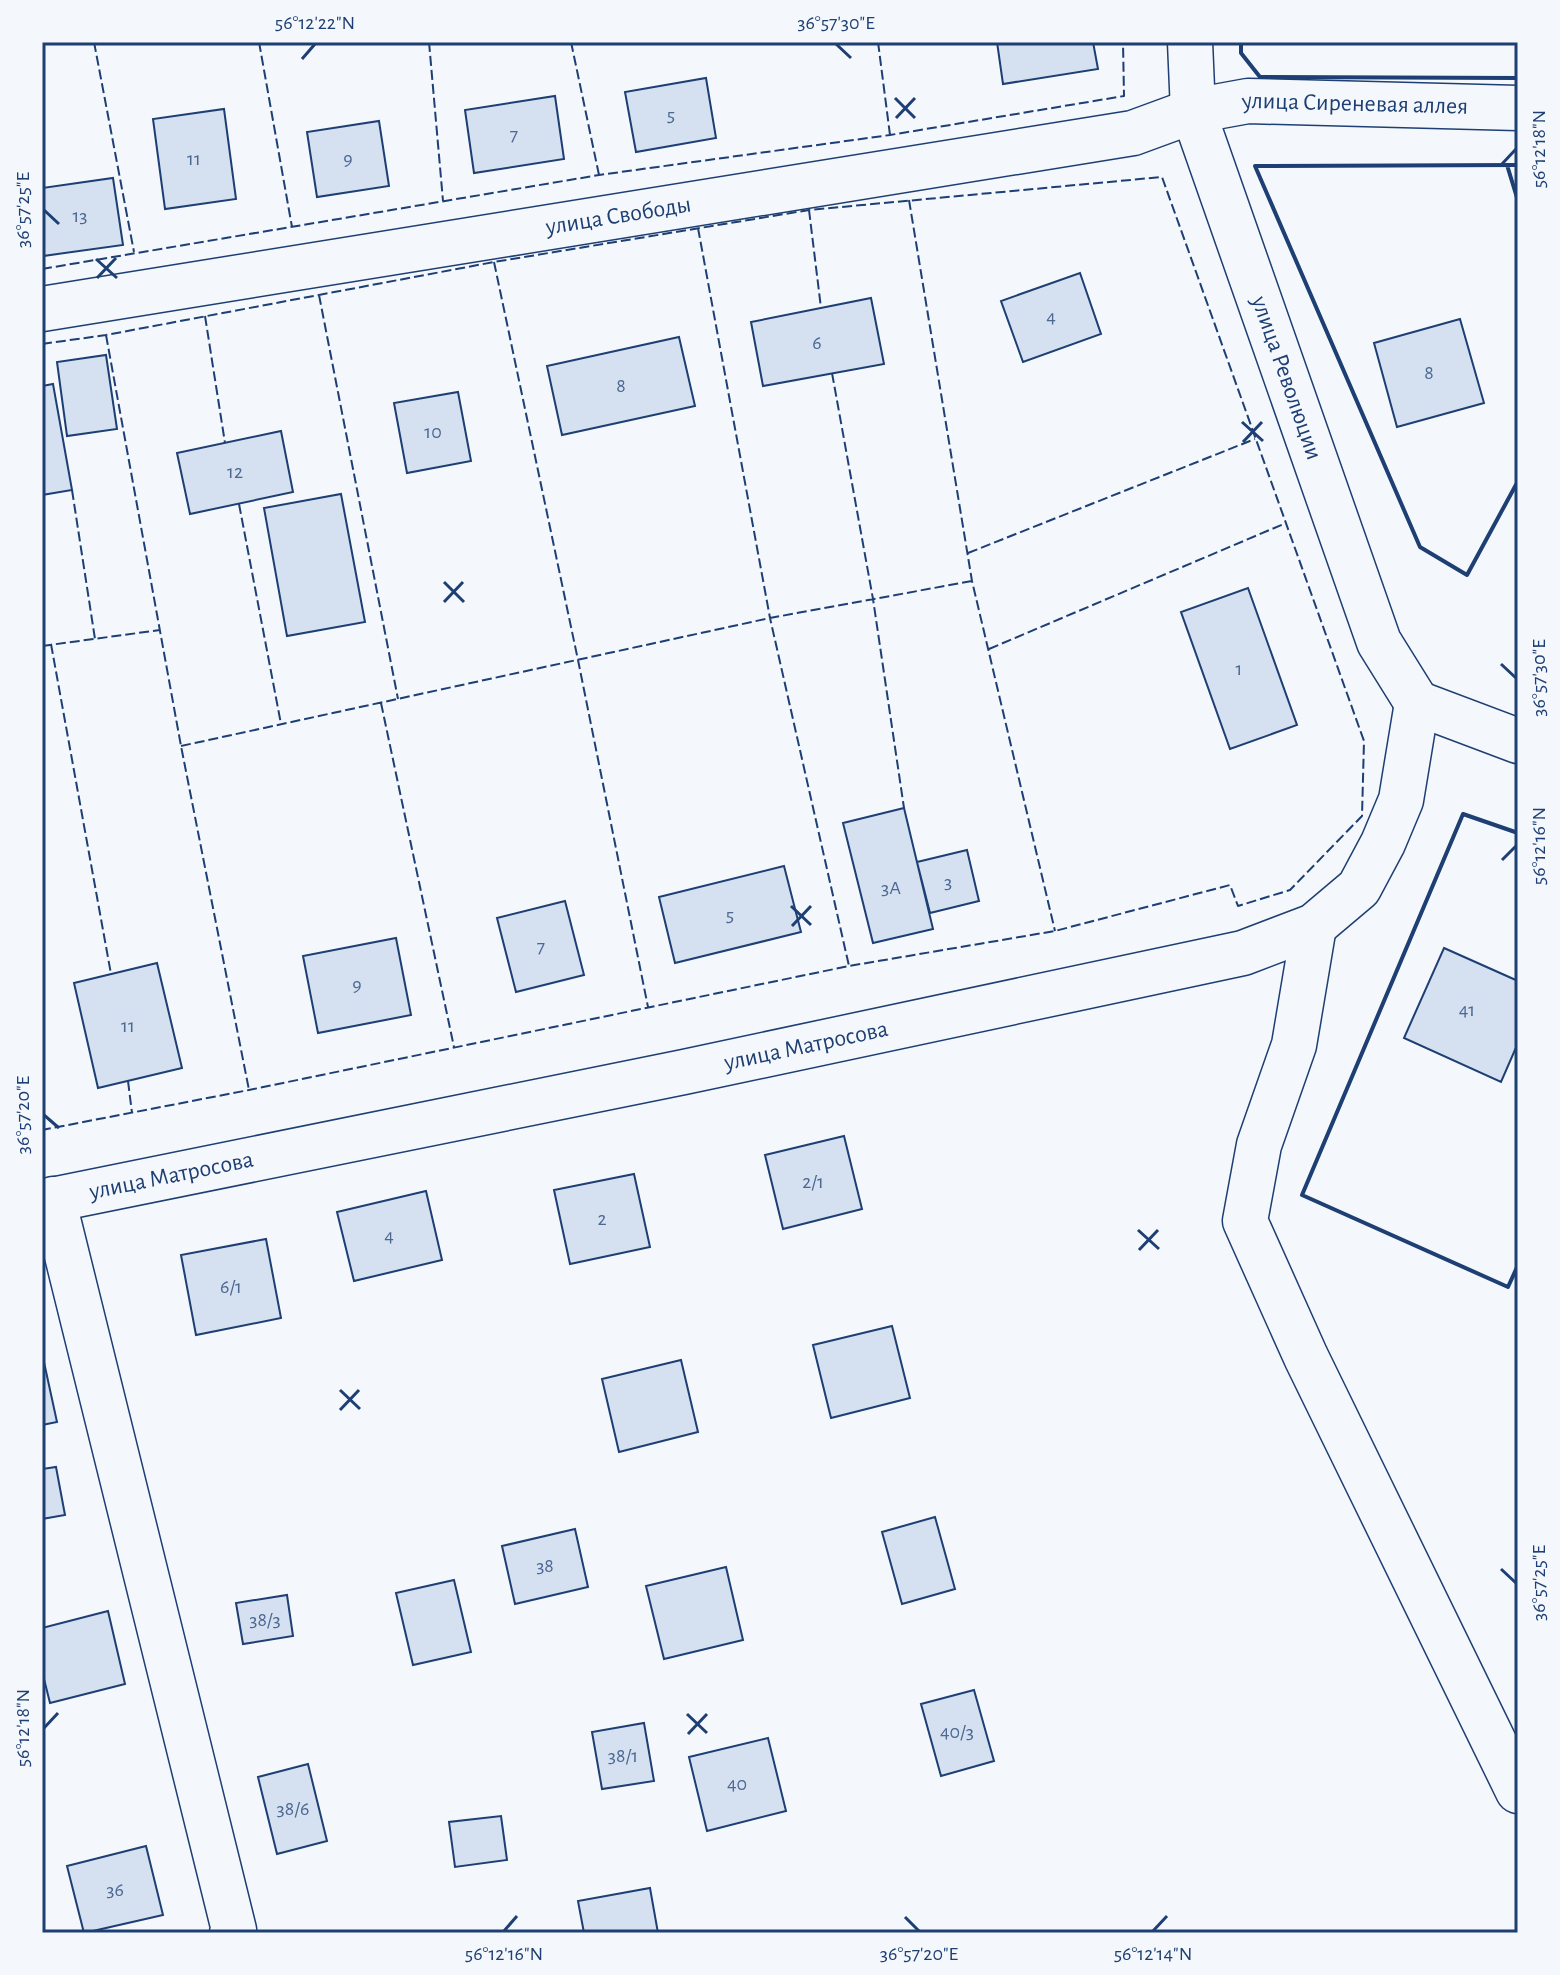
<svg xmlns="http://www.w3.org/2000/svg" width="1560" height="1975" viewBox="0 0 1560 1975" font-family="'Alegreya Sans',sans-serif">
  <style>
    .building { fill: #d5e0f0; stroke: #1d3f73; stroke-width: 2 }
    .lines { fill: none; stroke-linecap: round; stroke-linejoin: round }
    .minor-casing { stroke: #1d3f73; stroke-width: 47 }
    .minor { stroke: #f4f7fb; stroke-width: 44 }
    .fence { stroke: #1d3f73; stroke-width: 2; stroke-dasharray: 10 4; stroke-linecap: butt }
    .wall { stroke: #1d3f73; stroke-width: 4 }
    .ticks { fill: none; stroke: #1d3f73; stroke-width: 3 }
    .labels { text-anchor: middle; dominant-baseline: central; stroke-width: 6; stroke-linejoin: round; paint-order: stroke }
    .number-label { font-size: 20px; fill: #4b6792 }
    .street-label { font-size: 24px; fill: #1d3f73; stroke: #f4f7fb }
    .neatline { fill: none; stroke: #1d3f73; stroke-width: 3 }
    .ticks-label { font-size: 20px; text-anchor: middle; fill: #1d3f73 }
  </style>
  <rect width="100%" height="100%" fill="#f4f7fb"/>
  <path class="building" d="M 997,42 L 1093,42 L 1098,69 L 1003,84 Z
    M 706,78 L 716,138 L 636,152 L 625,92 Z
    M 555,96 L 564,159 L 474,173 L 465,110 Z
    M 224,109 L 236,199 L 165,209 L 153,119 Z
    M 379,121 L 389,186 L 317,197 L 307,132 Z
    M 113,178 L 123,245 L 43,256 L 42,188 Z
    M 1080,273 L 1101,334 L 1023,362 L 1001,301 Z
    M 871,298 L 884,364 L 763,386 L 751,322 Z
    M 1460,319 L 1484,403 L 1397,427 L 1374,343 Z
    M 679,337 L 695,406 L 562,435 L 547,366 Z
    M 106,355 L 117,429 L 67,436 L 57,362 Z
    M 53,384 L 72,490 L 42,495 L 42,386 Z
    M 458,392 L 471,461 L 407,473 L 394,403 Z
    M 281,431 L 293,492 L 190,514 L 177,453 Z
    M 341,494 L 365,622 L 287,636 L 264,508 Z
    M 1248,588 L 1297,725 L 1230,749 L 1181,612 Z
    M 904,808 L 933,929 L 873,943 L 843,823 Z
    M 967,850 L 979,901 L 930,913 L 917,862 Z
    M 784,866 L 801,932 L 675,963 L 659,897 Z
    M 565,901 L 584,975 L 516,992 L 497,918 Z
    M 396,938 L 411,1015 L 318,1033 L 303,956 Z
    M 1444,948 L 1518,981 L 1518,1043 L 1501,1082 L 1404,1038 Z
    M 157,963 L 182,1068 L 98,1088 L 74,983 Z
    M 844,1136 L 862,1209 L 783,1229 L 765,1155 Z
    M 634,1174 L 650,1247 L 570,1264 L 554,1190 Z
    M 426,1191 L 442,1260 L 354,1281 L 337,1212 Z
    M 266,1239 L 281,1318 L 196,1335 L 181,1255 Z
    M 892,1326 L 910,1398 L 831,1418 L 813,1345 Z
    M 42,1353 L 57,1422 L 42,1425 Z
    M 681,1360 L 698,1432 L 619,1452 L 602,1379 Z
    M 56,1467 L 65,1515 L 42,1519 L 42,1469 Z
    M 935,1517 L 955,1589 L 902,1604 L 882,1532 Z
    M 575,1529 L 588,1587 L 515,1604 L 502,1546 Z
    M 726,1567 L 743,1640 L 664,1659 L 646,1586 Z
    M 454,1580 L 471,1652 L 413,1665 L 396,1593 Z
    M 287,1595 L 293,1636 L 243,1644 L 236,1603 Z
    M 108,1611 L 125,1684 L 50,1703 L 42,1671 L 42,1628 Z
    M 974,1690 L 994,1761 L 941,1776 L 921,1704 Z
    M 644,1723 L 654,1781 L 602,1789 L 592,1732 Z
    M 768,1738 L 786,1811 L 707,1831 L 689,1757 Z
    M 308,1764 L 327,1841 L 277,1854 L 258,1777 Z
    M 501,1816 L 507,1860 L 455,1867 L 449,1822 Z
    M 146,1846 L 163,1915 L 84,1933 L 67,1866 Z
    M 650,1888 L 658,1933 L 584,1933 L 578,1901 Z"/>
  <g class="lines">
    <defs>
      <g id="minor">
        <path id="s1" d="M 1190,42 L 1193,111 L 1379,642 L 1417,703"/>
        <path id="s2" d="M 42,309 L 1133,133 L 1193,111 L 1248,101 L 1518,108"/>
        <path d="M 1417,703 L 1518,741"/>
        <path d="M 1314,926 L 1294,1045 L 1259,1145 L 1245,1221 L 1306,1357 L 1518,1791"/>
        <path d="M 53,1199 L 234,1930 L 232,1933"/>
        <path id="s3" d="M 42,1202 L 684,1072 L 1243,953 L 1314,926 L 1359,888 L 1383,843 L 1401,800 L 1417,703"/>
      </g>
    </defs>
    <use href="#minor" class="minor-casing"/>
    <use href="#minor" class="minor"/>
    <path class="fence" d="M 94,42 L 134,252
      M 259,42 L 292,227
      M 429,42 L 443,201
      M 571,42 L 599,175
      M 878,42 L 890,135
      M 909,200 L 972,581 L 1055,931
      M 809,210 L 821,308
      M 698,228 L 770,618 L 849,966
      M 494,262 L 578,660 L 648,1007
      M 42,269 L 599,175 L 890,135 L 1124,96 L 1123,42
      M 319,295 L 398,699
      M 205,316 L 225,443
      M 106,335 L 181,746 L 249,1090
      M 42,344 L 106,335 L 494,262 L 809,210 L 1162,177 L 1364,741 L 1362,816 L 1290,890 L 1238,906 L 1230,885 L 1055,931 L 849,966 L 249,1090 L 42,1130
      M 832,373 L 873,599 L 904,808
      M 72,490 L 95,639
      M 239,504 L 281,724
      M 968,553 L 1255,439
      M 51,644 L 111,974
      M 42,646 L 160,630
      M 989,649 L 1286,523
      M 381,703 L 454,1047
      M 181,746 L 770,618 L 972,581
      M 128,1081 L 132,1113"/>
    <path class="wall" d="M 1241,42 L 1241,53 L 1260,77 L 1518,78
      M 1507,165 L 1518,201
      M 1518,165 L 1255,166 L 1420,547 L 1467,575 L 1518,481
      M 1518,833 L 1463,814 L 1302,1195 L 1508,1287 L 1518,1265"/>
  </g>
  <path class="ticks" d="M 836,44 L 851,58M 302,59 L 315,44M 895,98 L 915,118M 896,118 L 915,98M 1502,164 L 1516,149M 44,210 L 59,224M 96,259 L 117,278M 97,278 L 116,258M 1242,422 L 1263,441M 1243,442 L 1262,422M 444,582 L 464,602M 444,602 L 463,582M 1501,664 L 1516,678M 1502,860 L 1516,846M 791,906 L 811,925M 792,926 L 811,906M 44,1115 L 59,1128M 1138,1230 L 1159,1249M 1139,1250 L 1158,1230M 340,1390 L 360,1409M 340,1410 L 359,1390M 1501,1569 L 1516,1583M 687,1714 L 707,1733M 44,1728 L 58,1713M 688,1734 L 707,1714M 905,1917 L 919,1931M 504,1931 L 517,1916M 1153,1931 L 1167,1916"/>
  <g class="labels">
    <g class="number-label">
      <text x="671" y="115">5</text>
      <text x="514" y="135">7</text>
      <text x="194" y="159">11</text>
      <text x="348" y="159">9</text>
      <text x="80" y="216">13</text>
      <text x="1051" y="317">4</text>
      <text x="817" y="343">6</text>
      <text x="1429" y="373">8</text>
      <text x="621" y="386">8</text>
      <text x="433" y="432">10</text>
      <text x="235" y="472">12</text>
      <text x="1239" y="669">1</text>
      <text x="948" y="882">3</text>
      <text x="891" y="888">3А</text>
      <text x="730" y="915">5</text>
      <text x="541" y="947">7</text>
      <text x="357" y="985">9</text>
      <text x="1467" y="1010">41</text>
      <text x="128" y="1026">11</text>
      <text x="813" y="1182">2/1</text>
      <text x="602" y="1219">2</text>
      <text x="389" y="1236">4</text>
      <text x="231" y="1287">6/1</text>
      <text x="545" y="1566">38</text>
      <text x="265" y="1620">38/3</text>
      <text x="957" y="1732">40/3</text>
      <text x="623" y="1756">38/1</text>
      <text x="737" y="1784">40</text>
      <text x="293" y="1809">38/6</text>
      <text x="115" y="1890">36</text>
    </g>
    <g class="street-label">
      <text stroke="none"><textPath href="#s2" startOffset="1332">улица Сиреневая аллея</textPath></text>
      <text stroke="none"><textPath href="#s2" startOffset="584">улица Свободы</textPath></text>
      <text stroke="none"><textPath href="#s1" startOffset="352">улица Революции</textPath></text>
      <text stroke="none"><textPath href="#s3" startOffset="780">улица Матросова</textPath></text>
      <text stroke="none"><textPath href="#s3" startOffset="132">улица Матросова</textPath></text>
    </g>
  </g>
  <rect width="1560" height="1975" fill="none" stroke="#f4f7fb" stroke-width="88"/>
  <rect x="44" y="44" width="1472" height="1887" class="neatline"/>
  <g class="ticks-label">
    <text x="315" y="29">56°12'22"N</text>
    <text x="836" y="29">36°57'30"E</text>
    <text transform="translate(1538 149) rotate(-90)" y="7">56°12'18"N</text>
    <text transform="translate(22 210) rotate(-90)" y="7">36°57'25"E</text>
    <text transform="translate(1538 678) rotate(-90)" y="7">36°57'30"E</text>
    <text transform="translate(1538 846) rotate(-90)" y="7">56°12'16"N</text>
    <text transform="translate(22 1115) rotate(-90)" y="7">36°57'20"E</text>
    <text transform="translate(1538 1583) rotate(-90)" y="7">36°57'25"E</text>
    <text transform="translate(22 1728) rotate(-90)" y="7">56°12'18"N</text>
    <text x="504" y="1960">56°12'16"N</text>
    <text x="919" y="1960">36°57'20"E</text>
    <text x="1153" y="1960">56°12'14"N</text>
  </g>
</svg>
